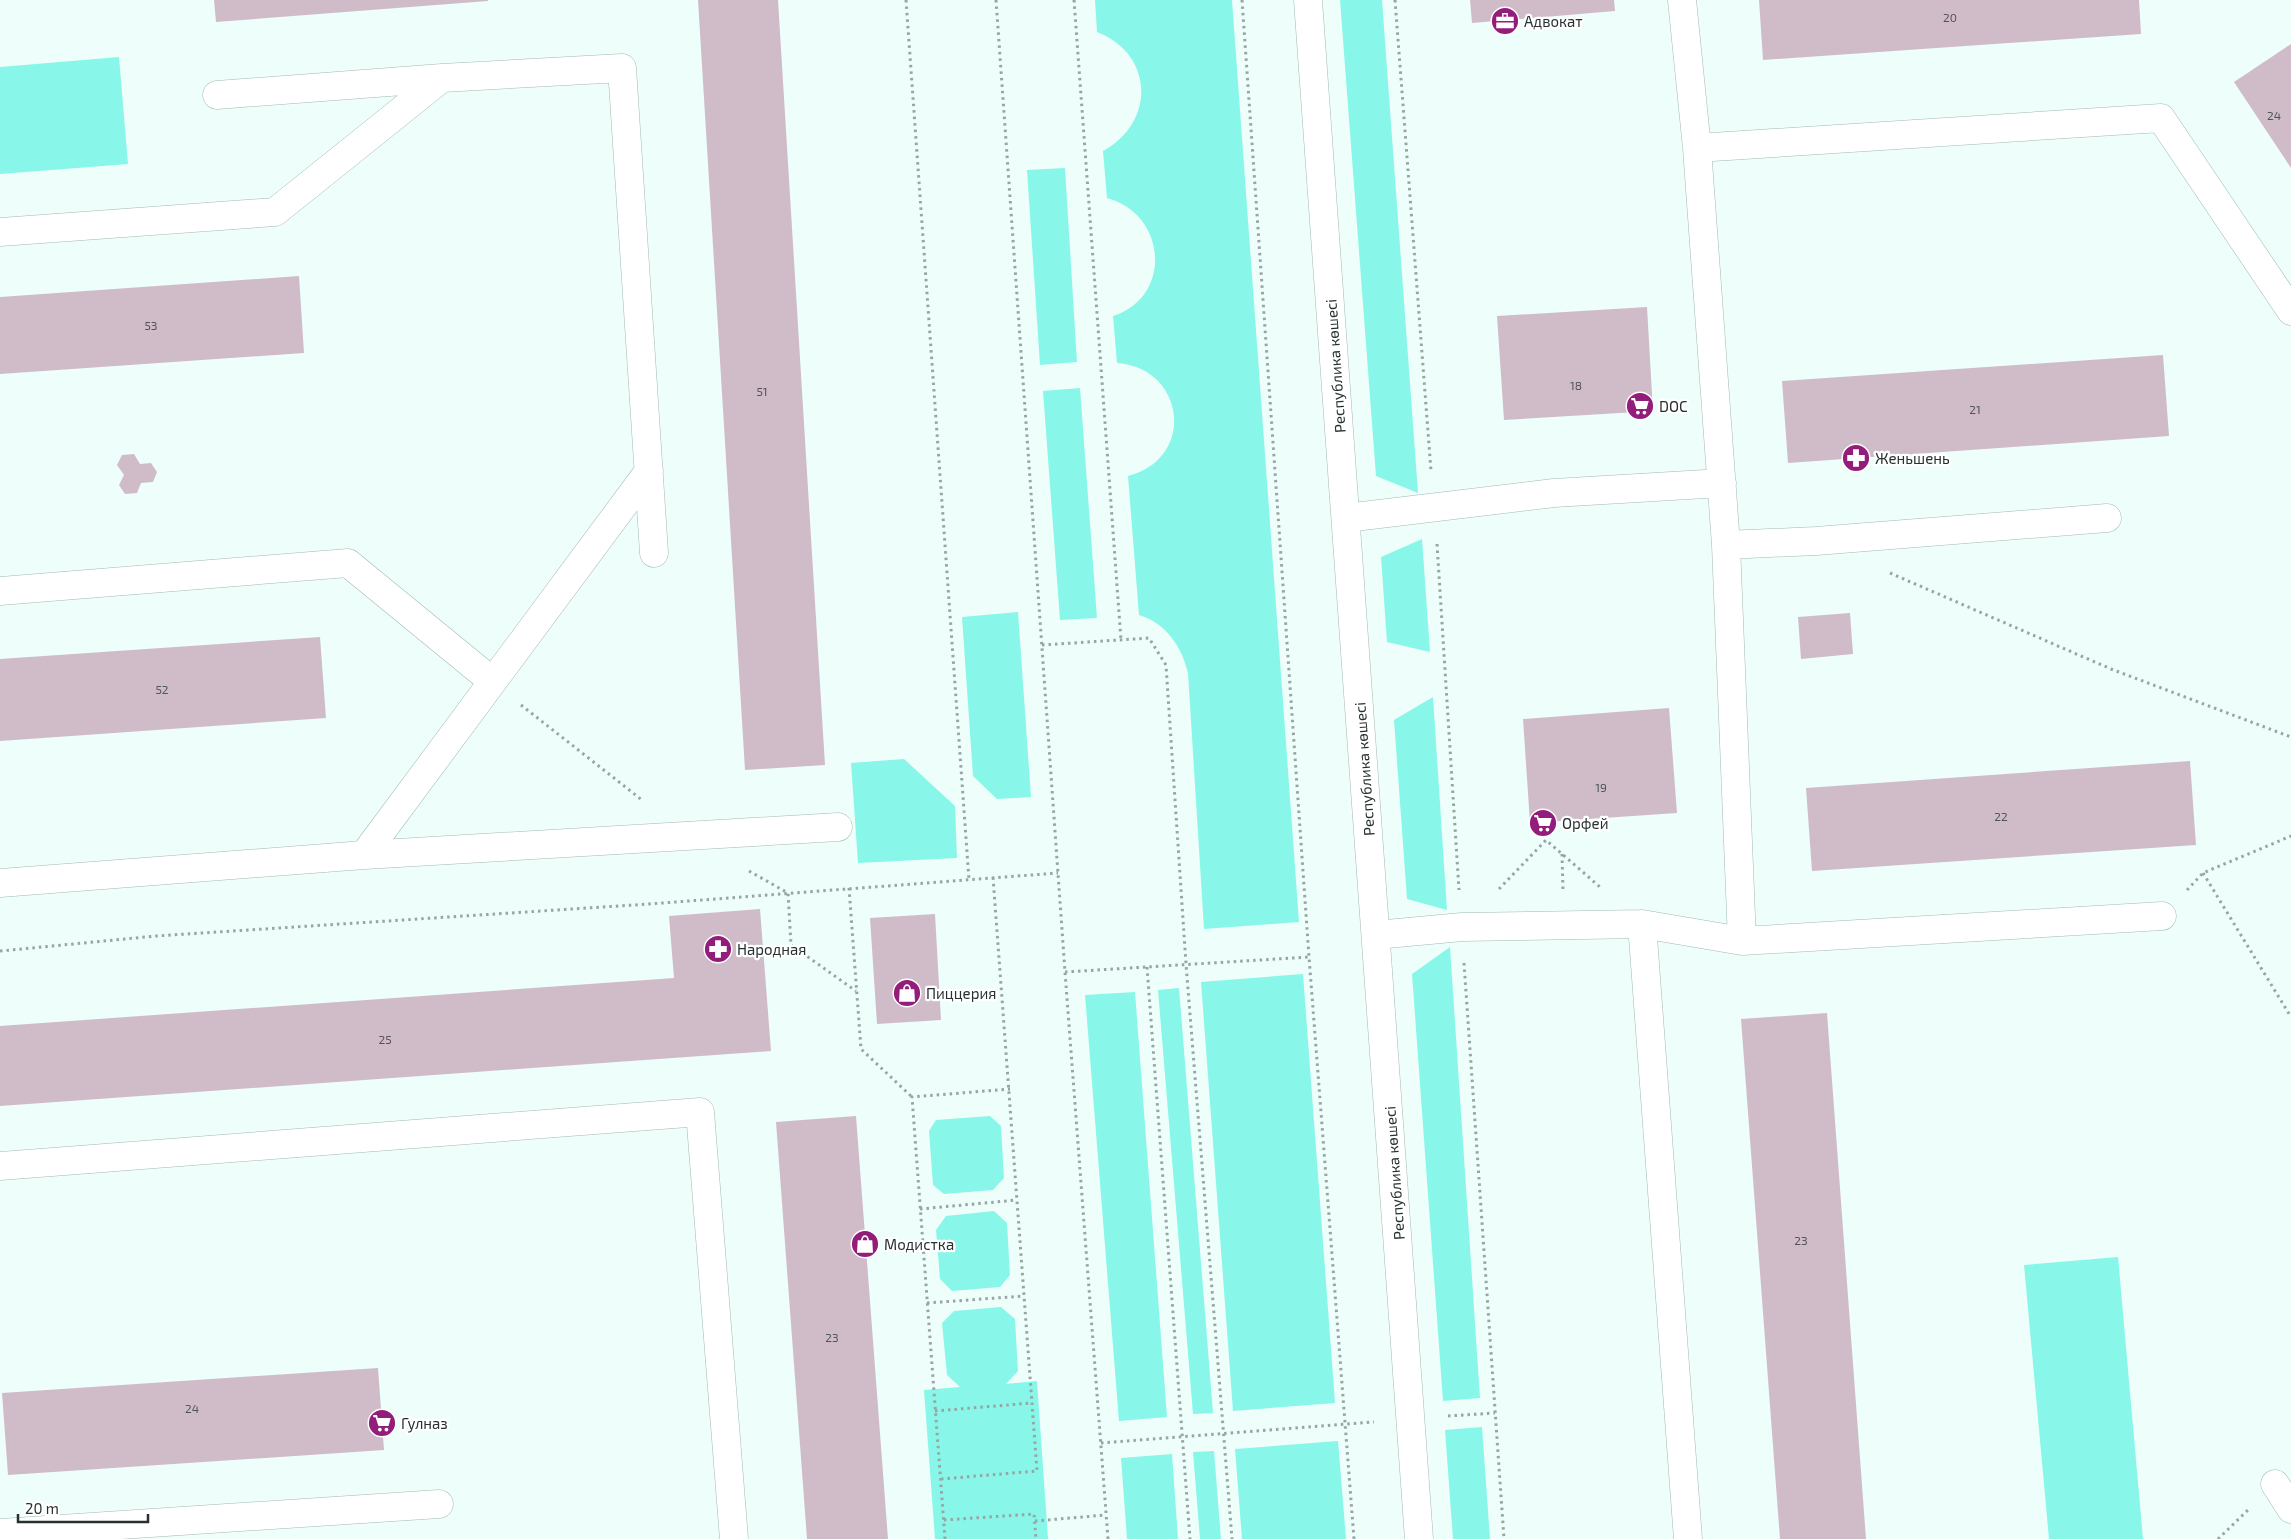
<svg xmlns="http://www.w3.org/2000/svg" width="2291" height="1539" viewBox="0 0 2291 1539" font-family="'Exo 2',sans-serif">
  <style>
    .green { fill: #88f7e9 }
    .building { fill: #d0bcc9 }
    .lines { fill: none; stroke-linecap: round; stroke-linejoin: round }
    .minor-casing { stroke: #a0bab6; stroke-width: 29 }
    .path { stroke: #98a5a3; stroke-width: 3; stroke-dasharray: 2.5 4; stroke-linecap: butt }
    .minor { stroke: #fff; stroke-width: 28 }
    .labels { text-anchor: middle; dominant-baseline: central; stroke-width: 4.5; stroke-linejoin: round; paint-order: stroke }
    .number-label { font-size: 12px; fill: #515456 }
    .poi-label { font-size: 15px; fill: #273230; stroke: #fff; text-anchor: start }
    .street-label { font-size: 15px; fill: #273230; stroke: #fff }
  </style>
  <rect width="100%" height="100%" fill="#eefefb"/>
  <path class="green" d="M 1095,0 L 1232,0 L 1299,922 L 1204,929 L 1188,673 C 1182,647 1166,623 1139,615 L 1128,476 C 1196,459 1186,368 1117,363 L 1113,316 C 1173,297 1167,214 1107,198 L 1103,151 C 1156,122 1154,54 1097,32 Z
    M 1340,0 L 1382,0 L 1418,493 L 1376,476 Z
    M 119,57 L 128,164 L 0,174 L 0,67 Z
    M 1065,168 L 1077,362 L 1040,365 L 1027,170 Z
    M 1080,388 L 1097,618 L 1060,620 L 1043,391 Z
    M 1422,539 L 1430,652 L 1387,642 L 1381,557 Z
    M 1018,612 L 1031,797 L 997,799 L 973,776 L 962,617 Z
    M 1433,697 L 1447,910 L 1407,899 L 1394,720 Z
    M 904,759 L 955,806 L 957,858 L 858,863 L 851,763 Z
    M 1450,947 L 1480,1398 L 1443,1401 L 1412,974 Z
    M 1303,974 L 1335,1403 L 1233,1411 L 1201,982 Z
    M 1179,988 L 1213,1413 L 1193,1414 L 1158,990 Z
    M 1135,992 L 1167,1417 L 1119,1421 L 1085,995 Z
    M 990,1116 L 1001,1126 L 1004,1178 L 993,1190 L 944,1194 L 933,1185 L 929,1131 L 936,1120 Z
    M 994,1211 L 1007,1223 L 1010,1275 L 1000,1287 L 952,1291 L 940,1279 L 936,1230 L 946,1216 Z
    M 2118,1257 L 2143,1539 L 2049,1539 L 2024,1265 Z
    M 1001,1307 L 1015,1319 L 1018,1371 L 1006,1384 L 1037,1381 L 1048,1539 L 935,1539 L 924,1390 L 960,1387 L 947,1375 L 942,1323 L 954,1311 Z
    M 1482,1427 L 1490,1539 L 1453,1539 L 1445,1430 Z
    M 1338,1441 L 1346,1539 L 1242,1539 L 1235,1449 Z
    M 1214,1451 L 1221,1539 L 1200,1539 L 1193,1452 Z
    M 1172,1454 L 1178,1539 L 1127,1539 L 1121,1458 Z"/>
  <path class="building" d="M 214,0 L 488,0 L 488,1 L 216,22 Z
    M 698,0 L 778,0 L 825,765 L 745,770 Z
    M 1470,0 L 1614,0 L 1615,11 L 1472,23 Z
    M 1759,0 L 2139,0 L 2141,34 L 1763,60 Z
    M 2291,44 L 2291,168 L 2234,82 Z
    M 299,276 L 304,353 L 0,374 L 0,297 Z
    M 1647,307 L 1653,411 L 1504,420 L 1497,316 Z
    M 2163,355 L 2169,436 L 1788,463 L 1782,381 Z
    M 134,454 L 140,464 L 151,463 L 157,472 L 153,482 L 141,483 L 137,493 L 125,494 L 119,485 L 124,475 L 117,465 L 122,455 Z
    M 1850,613 L 1853,654 L 1801,659 L 1798,617 Z
    M 320,637 L 326,718 L 0,741 L 0,659 Z
    M 1669,708 L 1677,813 L 1530,823 L 1523,719 Z
    M 2190,761 L 2196,845 L 1812,871 L 1806,788 Z
    M 760,909 L 771,1051 L 0,1106 L 0,1026 L 674,978 L 669,916 Z
    M 935,914 L 941,1020 L 877,1024 L 870,918 Z
    M 1827,1013 L 1866,1539 L 1780,1539 L 1741,1019 Z
    M 856,1116 L 888,1539 L 807,1539 L 776,1122 Z
    M 378,1368 L 384,1450 L 8,1475 L 2,1393 Z"/>
  <g class="lines">
    <defs>
      <path id="minor" d="M 1308,0 L 1419,1539
        M 1682,0 L 1697,148 L 1726,545 L 1742,941
        M 217,95 L 442,78
        M 1697,148 L 2161,118 L 2291,311
        M 0,232 L 275,212 L 442,78 L 622,68 L 654,553
        M 1346,518 L 1554,493 L 1722,483
        M 1726,545 L 1816,541 L 2107,518
        M 0,591 L 348,563 L 492,681
        M 364,855 L 649,471
        M 0,883 L 364,855 L 838,827
        M 1642,924 L 1688,1539
        M 1376,935 L 1462,927 L 1642,924 L 1742,941 L 2162,916
        M 0,1166 L 700,1112 L 734,1539
        M 2275,1484 L 2291,1509
        M 0,1533 L 439,1504"/>
    </defs>
    <use href="#minor" class="minor-casing"/>
    <path class="path" d="M 906,0 L 969,880
      M 996,0 L 1065,972 L 1108,1539
      M 1074,0 L 1121,640
      M 1242,0 L 1309,957 L 1354,1539
      M 1395,0 L 1431,471
      M 1437,544 L 1459,890
      M 1890,573 L 2111,669 L 2291,737
      M 1042,645 L 1149,638 L 1166,665 L 1186,964 L 1232,1539
      M 521,705 L 642,800
      M 1562,854 L 1563,890
      M 749,871 L 788,893 L 791,945 L 856,991
      M 2203,873 L 2291,1017
      M 849,888 L 861,1049 L 912,1097
      M 1499,889 L 1546,840 L 1600,887
      M 2187,890 L 2203,873 L 2291,836
      M 0,951 L 156,936 L 649,904 L 1058,873
      M 1464,963 L 1504,1539
      M 1147,967 L 1190,1539
      M 1065,972 L 1309,957
      M 920,1209 L 1017,1200
      M 927,1303 L 1024,1296
      M 935,1411 L 1032,1403
      M 1448,1416 L 1495,1413
      M 1101,1443 L 1374,1422
      M 941,1479 L 1037,1471 L 993,877
      M 944,1520 L 1034,1514 L 1036,1539
      M 1035,1521 L 1106,1515
      M 945,1539 L 912,1097 L 1010,1089
      M 2218,1539 L 2248,1510"/>
    <use href="#minor" class="minor"/>
  </g>
  <defs>
    <symbol id="office-disc" viewBox="-11 -11 22 22"><circle r="9.5" fill="#931d7b" stroke="#fff"/><path d="M-6-3h4V-5.5h4V-3h4V5H-6ZM-1-4.5V-3h2v-1.5ZM-6 0V1H6V0Z" fill="#fff"/></symbol>
    <symbol id="supermarket-disc" viewBox="-11 -11 22 22"><circle r="9.5" fill="#931d7b" stroke="#fff"/><path d="M-6-5.5h2.5l.6 2H6L4.5 2H-2.5L-4.4-4H-6ZM-1.5 3.2a1.3 1.3 0 1 0 .1 0ZM3 3.2a1.3 1.3 0 1 0 .1 0Z" fill="#fff"/></symbol>
    <symbol id="pharmacy-disc" viewBox="-11 -11 22 22"><circle r="9.5" fill="#931d7b" stroke="#fff"/><path d="M-2-6h4v4h4v4h-4v4h-4v-4h-4v-4h4Z" fill="#fff"/></symbol>
    <symbol id="shop-disc" viewBox="-11 -11 22 22"><circle r="9.5" fill="#931d7b" stroke="#fff"/><path d="M-5-2.5h2.3a2.7 3.5 0 0 1 5.4 0H5L5.5 6h-11ZM-1.5-2.5h3a1.5 2.3 0 0 0-3 0Z" fill="#fff"/></symbol>
  </defs>
  <g fill-rule="evenodd">
    <use href="#office-disc" x="1489" y="5" width="32" height="32"/>
    <use href="#supermarket-disc" x="1624" y="390" width="32" height="32"/>
    <use href="#pharmacy-disc" x="1840" y="442" width="32" height="32"/>
    <use href="#supermarket-disc" x="1527" y="807" width="32" height="32"/>
    <use href="#pharmacy-disc" x="702" y="933" width="32" height="32"/>
    <use href="#shop-disc" x="891" y="977" width="32" height="32"/>
    <use href="#shop-disc" x="849" y="1228" width="32" height="32"/>
    <use href="#supermarket-disc" x="366" y="1407" width="32" height="32"/>
  </g>
  <g class="labels">
    <g class="number-label">
      <text x="1950" y="17">20</text>
      <text x="2274" y="115">24</text>
      <text x="151" y="325">53</text>
      <text x="1576" y="385">18</text>
      <text x="762" y="391">51</text>
      <text x="1975" y="409">21</text>
      <text x="162" y="689">52</text>
      <text x="1601" y="787">19</text>
      <text x="2001" y="816">22</text>
      <text x="385" y="1039">25</text>
      <text x="1801" y="1240">23</text>
      <text x="832" y="1337">23</text>
      <text x="192" y="1408">24</text>
    </g>
    <g class="poi-label">
      <text x="1524" y="21">Адвокат</text>
      <text x="1659" y="406">DOC</text>
      <text x="1875" y="458">Женьшень</text>
      <text x="1562" y="823">Орфей</text>
      <text x="737" y="949">Народная</text>
      <text x="926" y="993">Пиццерия</text>
      <text x="884" y="1244">Модистка</text>
      <text x="401" y="1423">Гулназ</text>
    </g>
    <g class="street-label">
      <text transform="translate(1335 366) rotate(-94)">Республика көшесі</text>
      <text transform="translate(1364 769) rotate(-94)">Республика көшесі</text>
      <text transform="translate(1394 1173) rotate(-94)">Республика көшесі</text>
    </g>
  </g>
  <path d="M18 1514v8h130v-8" fill="none" stroke="#273230" stroke-width="2.5"/>
  <text x="25" y="1514" font-size="15" fill="#273230" stroke="#ffffff" stroke-width="4" paint-order="stroke">20 m</text>
</svg>
